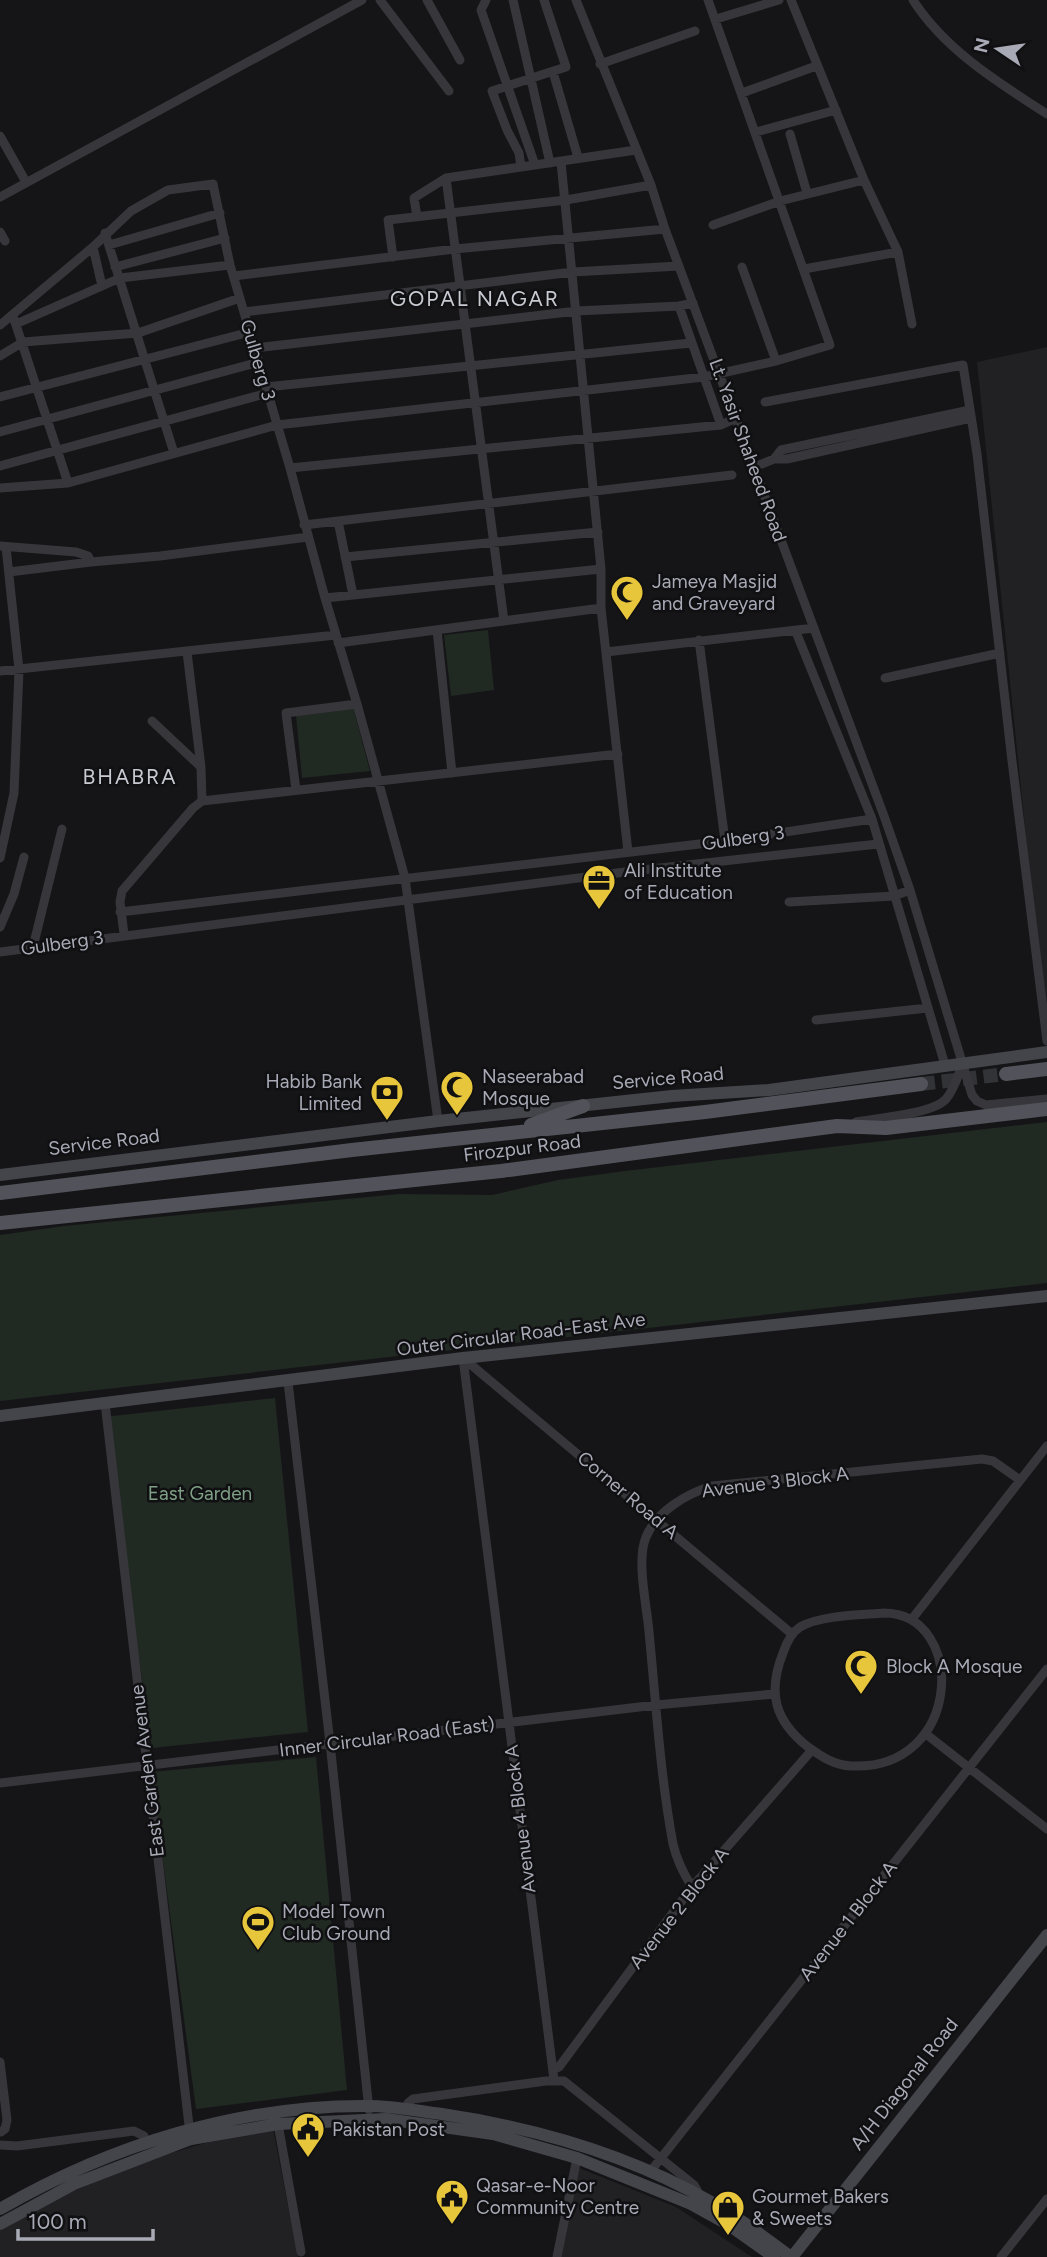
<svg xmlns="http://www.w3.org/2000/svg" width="1047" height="2257" viewBox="0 0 1047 2257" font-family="Figtree,sans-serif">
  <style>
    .built { fill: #212124 }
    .green { fill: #212923 }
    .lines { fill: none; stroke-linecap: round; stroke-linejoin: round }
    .primary-tunnel { stroke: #323337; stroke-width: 14; stroke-dasharray: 14 7; stroke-linecap: butt }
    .street { stroke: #36363b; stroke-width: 9 }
    .secondary { stroke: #44454b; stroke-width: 12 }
    .primary { stroke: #52535a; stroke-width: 14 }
    .labels { text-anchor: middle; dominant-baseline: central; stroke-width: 5; stroke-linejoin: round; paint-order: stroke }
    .street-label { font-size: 19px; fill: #a8aab6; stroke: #101012 }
    .poi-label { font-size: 19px; fill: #a8aab6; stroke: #101012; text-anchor: start }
    .park-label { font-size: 19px; fill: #7fa086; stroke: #101012 }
    .neighbourhood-label { font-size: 21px; letter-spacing: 2px; fill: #c8cad2; stroke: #101012 }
  </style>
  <rect width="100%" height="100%" fill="#151517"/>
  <path class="built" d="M 1047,347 L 1047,1040 L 977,362 Z
    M 273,2129 L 298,2257 L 0,2257 L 0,2230 L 46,2203 L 101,2179 L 168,2154 L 233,2135 Z
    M 579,2168 L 676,2207 L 752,2257 L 560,2257 Z"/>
  <path class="green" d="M 488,630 L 494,690 L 451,696 L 444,635 Z
    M 353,707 L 370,771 L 302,778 L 296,715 Z
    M 1047,1122 L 1047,1283 L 0,1401 L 0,1235 L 64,1226 L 399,1194 L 492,1195 L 558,1180 L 625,1171 Z
    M 275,1398 L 308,1732 L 152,1748 L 104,1417 Z
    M 316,1757 L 347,2090 L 196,2109 L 151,1772 Z"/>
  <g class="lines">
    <path class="primary-tunnel" d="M 921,1084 L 1006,1074"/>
    <path class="street" d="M 380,0 L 449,91
      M 427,0 L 460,60
      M 486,0 L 481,10 L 535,165
      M 513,0 L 550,163
      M 544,0 L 566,67 L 492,91 L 507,130 L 519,153 L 521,167 L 636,150
      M 576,0 L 651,185 L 665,229 L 884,816 L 910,890 L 972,1095 L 977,1101 L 986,1105 L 1047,1099
      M 791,0 L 864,180 L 898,252
      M 913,0 C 945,50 999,83 1047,114
      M 716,19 L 779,0
      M 600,64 L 695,31
      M 553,72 L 577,154 L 576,159
      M 742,93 L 816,66
      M 756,132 L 836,110
      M 790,134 L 807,193
      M 0,136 L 26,182
      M 561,162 L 601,569 L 601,608 L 628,852
      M 446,178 L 504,621
      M 0,197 L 362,0
      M 417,217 L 414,198 L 446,178 L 521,167
      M 713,225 L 780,201 L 864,180
      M 0,232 L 5,241
      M 105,233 L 174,453
      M 109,245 L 220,213
      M 93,247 L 102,286
      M 393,257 L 388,220 L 566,200 L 651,185
      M 115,267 L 225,238
      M 742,267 L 776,361
      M 804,269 L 898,252 L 912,324
      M 234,276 L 455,249 L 665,229
      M 679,306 L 721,425
      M 244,312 L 573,272 L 679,266
      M 14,319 L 68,483
      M 16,324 L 120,278 L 230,265
      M 0,325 L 93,247 L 131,211 L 168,190 L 213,184 L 230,265 L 290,468 L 325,598 L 357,704 L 405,878 L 438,1121
      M 255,348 L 577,311 L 679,306 L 693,303
      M 0,356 L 23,342 L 138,333 L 240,298
      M 266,387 L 691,343
      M 0,397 L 250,332
      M 765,402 L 963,365 L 977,454 L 1012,761 L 1047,1041
      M 0,432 L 259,362
      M 774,459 L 781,450 L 970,410
      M 0,466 L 268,393
      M 754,467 L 774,459 L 787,459 L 971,418
      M 290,468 L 721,425 L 736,418
      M 0,488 L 68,483 L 277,425 L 704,377 L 776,361 L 830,345 L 708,0
      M 338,521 L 353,595
      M 304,525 L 732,475
      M 0,546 L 76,552 L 88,556 L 91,562 L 160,556 L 308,537
      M 345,557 L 598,532
      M 9,572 L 91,562
      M 325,598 L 601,569
      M 437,630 L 452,773
      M 796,632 L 872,819 L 945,1065
      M 699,640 L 725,841
      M 338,643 L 601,608
      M 187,652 L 201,767 L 202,801
      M 606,652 L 814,628
      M 0,671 L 336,635
      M 885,678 L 1000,653
      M 152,721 L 201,767
      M 296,790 L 286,713 L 357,704
      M 0,858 L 14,793 L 19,670 L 6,547
      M 789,902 L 894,896 L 910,890
      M 120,912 L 725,841 L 872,819
      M 0,927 L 14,894 L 24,857
      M 124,934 L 120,902 L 122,891 L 193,808 L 202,801 L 618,754
      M 33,947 L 62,829
      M 0,952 L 633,871 L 878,844
      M 816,1020 L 928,1008
      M 856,1122 C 877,1118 933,1114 946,1099 C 954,1090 958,1076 962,1065
      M 463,1358 L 554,2080
      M 463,1358 L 792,1634
      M 288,1382 L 330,1743 L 369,2110
      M 105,1403 L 190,2134
      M 884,1613 C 967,1613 964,1771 851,1766 C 834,1765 822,1757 808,1747 C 775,1721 767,1693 783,1653 C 786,1644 791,1633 800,1627 C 821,1615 860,1615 884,1613 Z
      M 912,1619 L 1047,1446
      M 926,1734 L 1047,1829
      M 0,1783 L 656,1705 L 774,1694
      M 692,1887 C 683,1873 677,1861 673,1844 C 660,1774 656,1702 649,1632 C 647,1606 636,1561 646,1537 C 657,1511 686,1494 712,1486 L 982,1459 L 993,1461 L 1020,1480
      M 0,2062 L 7,2120 L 5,2129 L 1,2132
      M 553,2070 L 559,2067 L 692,1887 L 812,1750
      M 407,2109 L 408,2103 L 413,2099 L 546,2081 L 564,2081 L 694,2185 L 697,2190 L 695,2196
      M 278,2124 L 301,2252
      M 0,2145 L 17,2146 L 134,2131 L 144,2136 L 146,2143
      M 650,2172 L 1047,1669
      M 557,2257 L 577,2158
      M 1001,2257 L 1047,2199"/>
    <path class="secondary" d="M 0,1175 L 438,1121 L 672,1096 L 769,1090 L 1047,1052
      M 0,1416 L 463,1358 L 1047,1296
      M 0,2209 C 111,2145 239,2105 368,2106 C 393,2106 418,2111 442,2114 C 536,2128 630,2155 713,2203 C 740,2218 765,2238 791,2257
      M 0,2224 L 74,2184 L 191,2139 L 278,2124 L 386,2119 L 493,2134 L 577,2158 L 691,2204 L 729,2225 L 774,2257
      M 792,2257 L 1047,1935"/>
    <path class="primary" d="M 1006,1074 L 1047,1069
      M 531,1125 L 583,1106
      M 0,1193 L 352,1150 L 705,1112 L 921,1084
      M 0,1223 L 501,1171 L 837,1126 L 886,1128 L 1047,1109"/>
  </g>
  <defs>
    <symbol id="mosque-pin" viewBox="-11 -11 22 30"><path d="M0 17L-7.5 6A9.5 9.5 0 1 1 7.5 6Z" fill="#e8c63c" stroke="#101012"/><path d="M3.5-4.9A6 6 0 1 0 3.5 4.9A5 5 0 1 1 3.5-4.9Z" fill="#111"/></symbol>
    <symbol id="office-pin" viewBox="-11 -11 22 30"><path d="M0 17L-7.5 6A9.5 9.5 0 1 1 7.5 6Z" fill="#e8c63c" stroke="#101012"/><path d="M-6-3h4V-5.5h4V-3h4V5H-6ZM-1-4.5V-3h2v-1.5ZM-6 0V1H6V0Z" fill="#111"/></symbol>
    <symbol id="bank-pin" viewBox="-11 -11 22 30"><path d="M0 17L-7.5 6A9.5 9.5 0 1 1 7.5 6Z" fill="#e8c63c" stroke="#101012"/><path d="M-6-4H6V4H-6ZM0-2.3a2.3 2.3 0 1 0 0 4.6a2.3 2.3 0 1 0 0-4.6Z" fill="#111"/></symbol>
    <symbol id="stadium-pin" viewBox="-11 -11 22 30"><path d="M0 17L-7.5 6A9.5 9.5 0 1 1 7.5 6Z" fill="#e8c63c" stroke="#101012"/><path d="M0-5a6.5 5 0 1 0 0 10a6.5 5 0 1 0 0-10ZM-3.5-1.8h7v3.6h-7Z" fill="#111"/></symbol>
    <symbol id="civic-pin" viewBox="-11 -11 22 30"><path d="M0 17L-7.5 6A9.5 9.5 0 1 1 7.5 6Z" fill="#e8c63c" stroke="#101012"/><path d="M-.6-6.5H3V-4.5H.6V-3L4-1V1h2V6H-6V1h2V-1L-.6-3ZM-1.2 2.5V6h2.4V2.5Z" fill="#111"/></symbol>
    <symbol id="shop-pin" viewBox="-11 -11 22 30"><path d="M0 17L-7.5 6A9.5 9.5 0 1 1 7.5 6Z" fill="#e8c63c" stroke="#101012"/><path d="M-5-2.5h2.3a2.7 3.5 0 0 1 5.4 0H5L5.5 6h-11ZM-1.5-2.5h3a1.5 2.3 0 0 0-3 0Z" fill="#111"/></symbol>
  </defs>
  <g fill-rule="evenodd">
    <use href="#mosque-pin" x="608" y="573" width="38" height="52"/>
    <use href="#office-pin" x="580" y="862" width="38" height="52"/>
    <use href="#mosque-pin" x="438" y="1068" width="38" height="52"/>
    <use href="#bank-pin" x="368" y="1073" width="38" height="52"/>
    <use href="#mosque-pin" x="842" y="1647" width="38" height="52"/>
    <use href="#stadium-pin" x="239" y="1903" width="38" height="52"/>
    <use href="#civic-pin" x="289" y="2110" width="38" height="52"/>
    <use href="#civic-pin" x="433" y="2177" width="38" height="52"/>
    <use href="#shop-pin" x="709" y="2188" width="38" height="52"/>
  </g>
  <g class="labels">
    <g class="street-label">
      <text transform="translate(258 360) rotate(74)">Gulberg 3</text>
      <text transform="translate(748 450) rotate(70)">Lt. Yasir Shaheed Road</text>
      <text transform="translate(743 838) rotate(-8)">Gulberg 3</text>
      <text transform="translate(62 943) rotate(-8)">Gulberg 3</text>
      <text transform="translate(668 1078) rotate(-5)">Service Road</text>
      <text transform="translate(104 1142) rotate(-7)">Service Road</text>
      <text transform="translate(522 1148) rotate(-7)">Firozpur Road</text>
      <text transform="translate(521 1334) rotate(-7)">Outer Circular Road-East Ave</text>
      <text transform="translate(775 1482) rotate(-7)">Avenue 3 Block A</text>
      <text transform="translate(628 1495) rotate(40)">Corner Road A</text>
      <text transform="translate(387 1737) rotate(-7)">Inner Circular Road (East)</text>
      <text transform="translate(147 1771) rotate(-97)">East Garden Avenue</text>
      <text transform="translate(520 1819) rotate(-97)">Avenue 4 Block A</text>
      <text transform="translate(679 1908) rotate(-52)">Avenue 2 Block A</text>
      <text transform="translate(848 1921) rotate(-52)">Avenue 1 Block A</text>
      <text transform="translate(904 2084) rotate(-52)">A/H Diagonal Road</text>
    </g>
    <g class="poi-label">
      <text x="652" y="581">Jameya Masjid<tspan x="652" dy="22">and Graveyard</tspan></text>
      <text x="624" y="870">Ali Institute<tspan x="624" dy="22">of Education</tspan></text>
      <text x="482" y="1076">Naseerabad<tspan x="482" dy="22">Mosque</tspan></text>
      <text x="362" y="1081" text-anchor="end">Habib Bank<tspan x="362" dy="22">Limited</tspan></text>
      <text x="886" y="1666">Block A Mosque</text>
      <text x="282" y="1911">Model Town<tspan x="282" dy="22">Club Ground</tspan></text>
      <text x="332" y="2129">Pakistan Post</text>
      <text x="476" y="2185">Qasar-e-Noor<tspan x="476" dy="22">Community Centre</tspan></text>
      <text x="752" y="2196">Gourmet Bakers<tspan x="752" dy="22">&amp; Sweets</tspan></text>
    </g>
    <g class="park-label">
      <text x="200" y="1493">East Garden</text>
    </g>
    <g class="neighbourhood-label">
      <text x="475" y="298">GOPAL NAGAR</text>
      <text x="130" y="776">BHABRA</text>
    </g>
  </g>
  <g transform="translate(998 49) rotate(283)" stroke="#101012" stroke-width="5" paint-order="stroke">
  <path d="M0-5L12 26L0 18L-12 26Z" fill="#a8aab6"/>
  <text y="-10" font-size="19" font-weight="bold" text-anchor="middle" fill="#a8aab6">N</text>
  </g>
  <path d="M18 2229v10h135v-10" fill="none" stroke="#a8aab6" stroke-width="3.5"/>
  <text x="28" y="2229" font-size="21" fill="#a8aab6" stroke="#101012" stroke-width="5" paint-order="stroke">100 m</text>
</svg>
